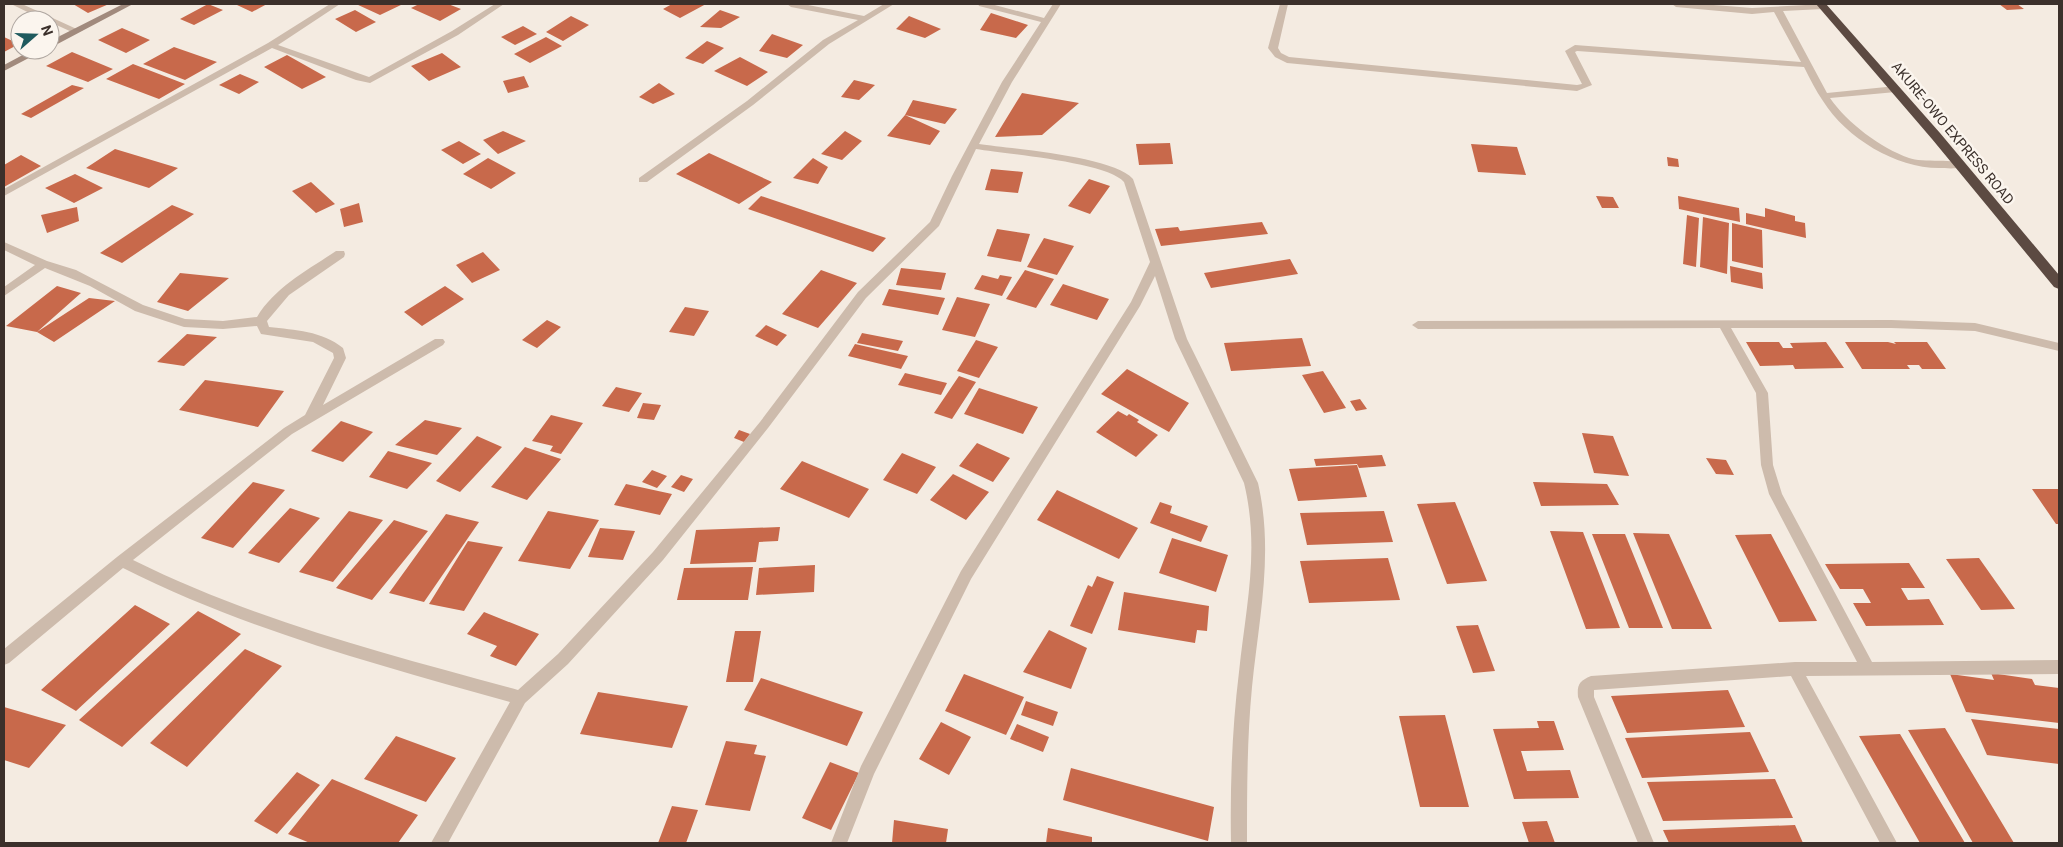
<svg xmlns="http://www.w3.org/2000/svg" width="2063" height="847" viewBox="0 0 2063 847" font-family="Roboto,sans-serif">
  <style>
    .building { fill: #c8694b }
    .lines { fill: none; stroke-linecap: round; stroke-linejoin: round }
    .street { fill: #cdbbac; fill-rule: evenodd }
    .secondary { fill: #a18a7d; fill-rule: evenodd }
    .highway { fill: #5c4a42; fill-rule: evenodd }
    .labels { text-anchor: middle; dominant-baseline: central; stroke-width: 5; stroke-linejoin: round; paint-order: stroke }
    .far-street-label { font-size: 14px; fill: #3b302b; stroke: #fbf5ee }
  </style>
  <rect width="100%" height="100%" fill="#f4ebe1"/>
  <path class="building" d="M 73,4 L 109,4 L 88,13 Z
    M 208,4 L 223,10 L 194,25 L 180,19 Z
    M 239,4 L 267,4 L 252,12 L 237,5 Z
    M 356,4 L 403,4 L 380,15 Z
    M 419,4 L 448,4 L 461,9 L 440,21 L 411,8 Z
    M 672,4 L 706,4 L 680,18 L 663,9 Z
    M 1999,4 L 2017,4 L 2024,9 L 2007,10 Z
    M 355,10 L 376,22 L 356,32 L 335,19 Z
    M 720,10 L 740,17 L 721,28 L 700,27 Z
    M 991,13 L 1028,25 L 1016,38 L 980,30 Z
    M 571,16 L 589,25 L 563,41 L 546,32 Z
    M 909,16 L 941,29 L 925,38 L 896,29 Z
    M 523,26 L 537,34 L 515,45 L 501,37 Z
    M 122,28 L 150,40 L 126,53 L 98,40 Z
    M 772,34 L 803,45 L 787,58 L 759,51 Z
    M 4,37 L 19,44 L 4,52 Z
    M 546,37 L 562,46 L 530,63 L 514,54 Z
    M 707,41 L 724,48 L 703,64 L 685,58 Z
    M 174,47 L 217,62 L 185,80 L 143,64 Z
    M 72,52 L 113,69 L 88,82 L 46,66 Z
    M 442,53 L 461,67 L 429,81 L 411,66 Z
    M 287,55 L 326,77 L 302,89 L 264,67 Z
    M 740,57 L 768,72 L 747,86 L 714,71 Z
    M 133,64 L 185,84 L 159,99 L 106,79 Z
    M 240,74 L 259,82 L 239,94 L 219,85 Z
    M 524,76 L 529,87 L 508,93 L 503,81 Z
    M 854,80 L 875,85 L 859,100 L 841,97 Z
    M 659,83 L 675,94 L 653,104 L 639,97 Z
    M 72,85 L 84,88 L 31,118 L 21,114 Z
    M 1022,93 L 1079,103 L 1042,135 L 995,137 Z
    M 913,100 L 957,109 L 945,124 L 905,115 Z
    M 905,115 L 940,131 L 930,145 L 887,136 Z
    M 503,131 L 526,141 L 498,154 L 483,140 Z
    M 845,131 L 862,141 L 842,160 L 821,154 Z
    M 459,141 L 481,154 L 463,164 L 441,150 Z
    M 1170,143 L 1173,164 L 1139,165 L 1136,144 Z
    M 1471,144 L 1517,147 L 1526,175 L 1478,172 Z
    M 115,149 L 178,168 L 149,188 L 86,168 Z
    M 709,153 L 772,182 L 739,204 L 676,174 Z
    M 21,155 L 41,166 L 4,187 L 4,165 Z
    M 1667,157 L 1678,159 L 1679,167 L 1668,166 Z
    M 488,158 L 516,173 L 491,189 L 463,174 Z
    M 813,158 L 828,167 L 818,184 L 793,178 Z
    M 991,169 L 1023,172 L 1018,193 L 985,190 Z
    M 75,174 L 103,188 L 74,203 L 45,188 Z
    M 1089,179 L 1110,186 L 1090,214 L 1068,206 Z
    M 311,182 L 335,204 L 316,213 L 292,191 Z
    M 761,196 L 886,238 L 873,252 L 748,209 Z
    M 1596,196 L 1613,197 L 1619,208 L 1602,208 Z
    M 1678,196 L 1739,208 L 1740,222 L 1679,209 Z
    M 359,203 L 363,222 L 344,227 L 340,209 Z
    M 172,205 L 194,214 L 122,263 L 100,253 Z
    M 77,207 L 79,221 L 47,233 L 41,215 Z
    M 1765,208 L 1795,216 L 1795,221 L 1805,223 L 1806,238 L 1746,224 L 1746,213 L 1765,217 Z
    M 1687,215 L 1699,218 L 1696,267 L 1683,264 Z
    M 1703,217 L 1729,223 L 1727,274 L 1700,267 Z
    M 1262,222 L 1268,234 L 1161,246 L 1155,229 L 1178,227 L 1180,231 Z
    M 1732,223 L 1762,230 L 1763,268 L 1732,261 Z
    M 997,229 L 1030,234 L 1021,262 L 987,256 Z
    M 1044,238 L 1074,246 L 1057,275 L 1027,267 Z
    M 483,252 L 500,270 L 472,283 L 456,265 Z
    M 1290,259 L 1298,274 L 1211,288 L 1204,273 Z
    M 1730,266 L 1762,273 L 1763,289 L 1731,282 Z
    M 901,268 L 946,273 L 941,290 L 896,285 Z
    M 821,270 L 857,283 L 818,328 L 782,314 Z
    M 1025,270 L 1054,279 L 1036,308 L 1006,299 Z
    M 180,273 L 229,278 L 188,311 L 157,302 Z
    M 982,275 L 998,279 L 1000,275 L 1012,277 L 1002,296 L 974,289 Z
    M 1063,284 L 1109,299 L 1097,320 L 1050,305 Z
    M 57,286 L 81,293 L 37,332 L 6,326 Z
    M 445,286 L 464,299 L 422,326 L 404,312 Z
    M 889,289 L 945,298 L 938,315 L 882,305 Z
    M 957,297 L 990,304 L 975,337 L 942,330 Z
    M 89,298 L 115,301 L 54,342 L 37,332 Z
    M 685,307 L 709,311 L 694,336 L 669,332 Z
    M 547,320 L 561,327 L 537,348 L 522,340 Z
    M 766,325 L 787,335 L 777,346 L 755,336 Z
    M 862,333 L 903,341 L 898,351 L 857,343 Z
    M 187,334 L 217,337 L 184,366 L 157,362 Z
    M 1302,338 L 1311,366 L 1231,371 L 1224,343 Z
    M 976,340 L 998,347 L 979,378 L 957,371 Z
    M 1746,342 L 1779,342 L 1783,348 L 1793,348 L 1790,343 L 1826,342 L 1844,368 L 1795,369 L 1793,365 L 1760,366 Z
    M 1845,342 L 1888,342 L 1896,344 L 1894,342 L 1927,342 L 1946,369 L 1922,369 L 1919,365 L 1907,365 L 1910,369 L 1862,369 Z
    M 855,344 L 908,356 L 901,369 L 848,356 Z
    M 1127,369 L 1189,403 L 1169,432 L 1101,394 Z
    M 1323,371 L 1346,408 L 1324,413 L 1302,375 Z
    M 905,373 L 947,383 L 941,395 L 898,385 Z
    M 959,376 L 976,382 L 952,419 L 934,413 Z
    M 205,380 L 284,391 L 258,427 L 179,410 Z
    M 616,387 L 642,393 L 629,412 L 602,406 Z
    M 979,388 L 1038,407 L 1023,434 L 964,414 Z
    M 1360,399 L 1367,409 L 1356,411 L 1350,401 Z
    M 643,403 L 661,405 L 654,420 L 637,418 Z
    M 1118,411 L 1127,416 L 1129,414 L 1139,420 L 1137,422 L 1158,435 L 1136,457 L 1096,432 Z
    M 551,415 L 583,423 L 561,454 L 550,451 L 553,446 L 532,441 Z
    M 425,420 L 462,428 L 437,455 L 395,445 Z
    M 341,421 L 373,432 L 343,462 L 311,451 Z
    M 739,430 L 750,434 L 744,442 L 734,438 Z
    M 1582,433 L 1613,436 L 1629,476 L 1594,473 Z
    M 477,436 L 502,447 L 460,492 L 436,481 Z
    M 977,443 L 1010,458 L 993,482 L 959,466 Z
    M 525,447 L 561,459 L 527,500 L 491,487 Z
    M 388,451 L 432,463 L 407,489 L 369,477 Z
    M 902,453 L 936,467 L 917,494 L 883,480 Z
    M 1382,455 L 1386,466 L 1359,468 L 1357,464 L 1316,466 L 1314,459 Z
    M 1706,458 L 1726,460 L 1734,475 L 1716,474 Z
    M 802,461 L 869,489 L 849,518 L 780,489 Z
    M 1357,465 L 1367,497 L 1298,501 L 1289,469 Z
    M 652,470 L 667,476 L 657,488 L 642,482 Z
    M 953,474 L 989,492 L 966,520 L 930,500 Z
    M 681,475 L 693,479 L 684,492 L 671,487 Z
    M 253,482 L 285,490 L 233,548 L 201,538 Z
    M 1533,482 L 1607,484 L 1619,505 L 1541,506 Z
    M 626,484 L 672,494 L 660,515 L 614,505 Z
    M 2032,489 L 2059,489 L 2059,524 L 2056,524 Z
    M 1057,490 L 1138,528 L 1119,559 L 1037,520 Z
    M 1160,502 L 1172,506 L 1170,513 L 1208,526 L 1201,542 L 1150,523 Z
    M 1455,502 L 1487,581 L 1447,584 L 1417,504 Z
    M 290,508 L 320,518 L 279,563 L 248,553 Z
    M 349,511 L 383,520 L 333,582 L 299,572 Z
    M 548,511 L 599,520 L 570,569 L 518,561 Z
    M 1384,511 L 1393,542 L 1307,545 L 1300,513 Z
    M 446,514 L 479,522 L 424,602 L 389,593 Z
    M 394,520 L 428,531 L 372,600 L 336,588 Z
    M 780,527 L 778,541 L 759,542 L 756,562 L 690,564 L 696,530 Z
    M 600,528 L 635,531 L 623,560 L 588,557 Z
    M 1550,531 L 1583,532 L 1620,628 L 1586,629 Z
    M 1633,533 L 1669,534 L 1712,629 L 1672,629 Z
    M 1592,534 L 1625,534 L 1663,628 L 1629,628 Z
    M 1771,534 L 1817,621 L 1779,622 L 1735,535 Z
    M 1172,538 L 1228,555 L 1216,592 L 1159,573 Z
    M 468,541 L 503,547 L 464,611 L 429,604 Z
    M 1388,558 L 1400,600 L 1309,603 L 1300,561 Z
    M 1979,558 L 2015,609 L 1981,610 L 1946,559 Z
    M 1909,563 L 1925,588 L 1901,588 L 1908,600 L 1929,599 L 1944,625 L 1866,626 L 1853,603 L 1871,603 L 1863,589 L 1840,589 L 1825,564 Z
    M 815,565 L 814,592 L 756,595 L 759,568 Z
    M 753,567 L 748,600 L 677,600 L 684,568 Z
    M 1097,576 L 1114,582 L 1092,634 L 1070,626 L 1088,585 L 1092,587 Z
    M 1124,592 L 1209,606 L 1207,631 L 1197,630 L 1195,643 L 1118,630 Z
    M 135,605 L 170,624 L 76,711 L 41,690 Z
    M 198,611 L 241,634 L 122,747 L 79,720 Z
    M 484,612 L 539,634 L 516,666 L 490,656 L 497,646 L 467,634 Z
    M 1478,625 L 1495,671 L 1473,673 L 1456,626 Z
    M 1049,630 L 1087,648 L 1071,689 L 1023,672 Z
    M 735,631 L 761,631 L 753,682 L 726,682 Z
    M 245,649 L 282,666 L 187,767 L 150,743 Z
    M 1991,673 L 2032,679 L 2035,685 L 2059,688 L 2059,723 L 1966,712 L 1950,674 L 1994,680 Z
    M 964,674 L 1024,697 L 1006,735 L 945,711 Z
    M 761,678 L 863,712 L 847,746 L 744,710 Z
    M 1728,690 L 1745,727 L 1627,733 L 1611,696 Z
    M 598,692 L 688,706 L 672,748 L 580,734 Z
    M 1026,701 L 1058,712 L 1053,726 L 1021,715 Z
    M 4,707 L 66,725 L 29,768 L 4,760 Z
    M 1445,715 L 1469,807 L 1420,807 L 1399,716 Z
    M 1971,719 L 2059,729 L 2059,764 L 1987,755 Z
    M 1537,721 L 1554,721 L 1564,750 L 1521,751 L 1527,771 L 1570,770 L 1579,798 L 1514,799 L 1493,729 L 1539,728 Z
    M 941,722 L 971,737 L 949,775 L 919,759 Z
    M 1017,724 L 1049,737 L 1043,752 L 1010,739 Z
    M 1945,728 L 2014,843 L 1973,843 L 1908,730 Z
    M 1750,732 L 1769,772 L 1642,778 L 1625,738 Z
    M 1900,734 L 1965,843 L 1920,843 L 1859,736 Z
    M 396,736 L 456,758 L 426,802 L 364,779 Z
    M 726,741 L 757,745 L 754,754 L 766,756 L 750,811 L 705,805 Z
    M 830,762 L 859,773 L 831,830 L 802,818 Z
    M 1071,768 L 1214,807 L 1208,841 L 1063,800 Z
    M 297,772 L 320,785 L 277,834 L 254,821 Z
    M 332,779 L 418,815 L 398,843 L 310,843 L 288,834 Z
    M 1775,779 L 1793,818 L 1663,821 L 1647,782 Z
    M 672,806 L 698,810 L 686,843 L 658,843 Z
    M 894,820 L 948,829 L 946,843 L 892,843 Z
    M 1547,821 L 1555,843 L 1529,843 L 1522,822 Z
    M 1795,825 L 1803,843 L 1669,843 L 1663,830 Z
    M 1048,828 L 1092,837 L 1092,843 L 1046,843 Z"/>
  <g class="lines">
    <path class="street" d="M 11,4 L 22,4 L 81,31 L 74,33 L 50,22 L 50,20 L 44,20 Z
      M 330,4 L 340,4 L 278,45 L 369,77 L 452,31 L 495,4 L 504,4 L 458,35 L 370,83 L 356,80 L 272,48 L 4,196 L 4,189 L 268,43 Z
      M 787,4 L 803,4 L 864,16 L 884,4 L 894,4 L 829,44 L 753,105 L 647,182 L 639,182 L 639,178 L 747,101 L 823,40 L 858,20 L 791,7 Z
      M 978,4 L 991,4 L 1044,18 L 1053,4 L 1061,4 L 1012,82 L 979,144 C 1012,149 1113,156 1133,179 L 1187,339 L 1258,483 C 1274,553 1259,617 1252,687 C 1247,739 1247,791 1247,843 L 1231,843 C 1230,786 1232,729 1239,672 C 1246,606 1260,549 1244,483 L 1175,339 L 1155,276 L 1140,306 L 971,579 L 874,774 L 847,843 L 831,843 L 861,766 L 961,571 L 1131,302 L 1150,262 L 1124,182 C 1107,162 1006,154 976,149 L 939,226 L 866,298 L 768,428 L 663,560 L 568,664 L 525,703 L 448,843 L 431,843 L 510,702 C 378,665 246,630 123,568 L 9,663 L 4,665 L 4,649 L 117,557 L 284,428 L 305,415 L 334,358 L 333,353 L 313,342 L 261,334 L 257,326 L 223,329 L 184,327 L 135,311 L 90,286 L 45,268 L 4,296 L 4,287 L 35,265 L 4,250 L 4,242 L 47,261 L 76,270 L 143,305 L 185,319 L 223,321 L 257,317 C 275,287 308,270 336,251 L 344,251 L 345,254 L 344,257 L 289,295 L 267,321 L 269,327 C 295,330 322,331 343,348 L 346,358 L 323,405 L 435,339 L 443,339 L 445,342 L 443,345 L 292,434 L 133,560 C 256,621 386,654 518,690 L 558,654 L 653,552 L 760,422 L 858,292 L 930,222 L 952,176 L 1002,82 L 1041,22 L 979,6 Z
      M 1280,4 L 1288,4 L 1278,48 L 1281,53 L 1289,57 L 1577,85 L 1582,84 L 1565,51 L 1575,45 L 1801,62 L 1774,12 L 1752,14 L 1676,7 L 1672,4 L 1701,4 L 1752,8 L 1824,4 L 1827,6 L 1823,9 L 1783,11 L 1827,93 L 1896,86 L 1901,89 L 1896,92 L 1830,98 C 1847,123 1881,148 1909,158 C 1922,163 1957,158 1965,165 C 1959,170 1947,168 1939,168 C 1896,168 1846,138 1823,101 C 1816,91 1810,79 1804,67 L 1577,51 L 1575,52 L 1592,85 L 1577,91 L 1287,63 L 1275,57 L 1268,48 Z
      M 1891,320 L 1975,323 L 2059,343 L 2059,351 L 1975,331 L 1891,328 L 1731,328 L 1768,393 L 1773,465 L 1782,494 L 1872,662 L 2059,660 L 2059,674 L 1806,676 L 1897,843 L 1880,843 L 1791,676 L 1594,690 L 1594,697 L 1654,843 L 1638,843 L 1578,697 C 1577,685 1579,681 1591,676 L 1795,662 L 1857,662 L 1769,494 L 1761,465 L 1756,393 L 1720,328 L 1418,329 L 1412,325 L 1418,321 Z"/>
    <path class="secondary" d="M 123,4 L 133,4 L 50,48 L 50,41 Z
      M 32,50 L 44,50 L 4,71 L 4,65 Z"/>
    <path class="highway" d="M 1816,4 L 1826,4 L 1940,133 L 2059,275 L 2059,289 L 2054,287 L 1932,139 Z"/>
  </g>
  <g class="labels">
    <g class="far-street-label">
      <text transform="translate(1953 133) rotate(50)">AKURE-OWO EXPRESS ROAD</text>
    </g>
  </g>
  <rect width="2063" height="847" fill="none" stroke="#3b302b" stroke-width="10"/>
  <g transform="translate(35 35) rotate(70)"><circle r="24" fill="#fbf5ee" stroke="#aea6a0"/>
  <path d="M0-4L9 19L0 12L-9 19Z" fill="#1f5a5e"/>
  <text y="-8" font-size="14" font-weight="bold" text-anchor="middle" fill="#3b302b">N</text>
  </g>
</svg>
